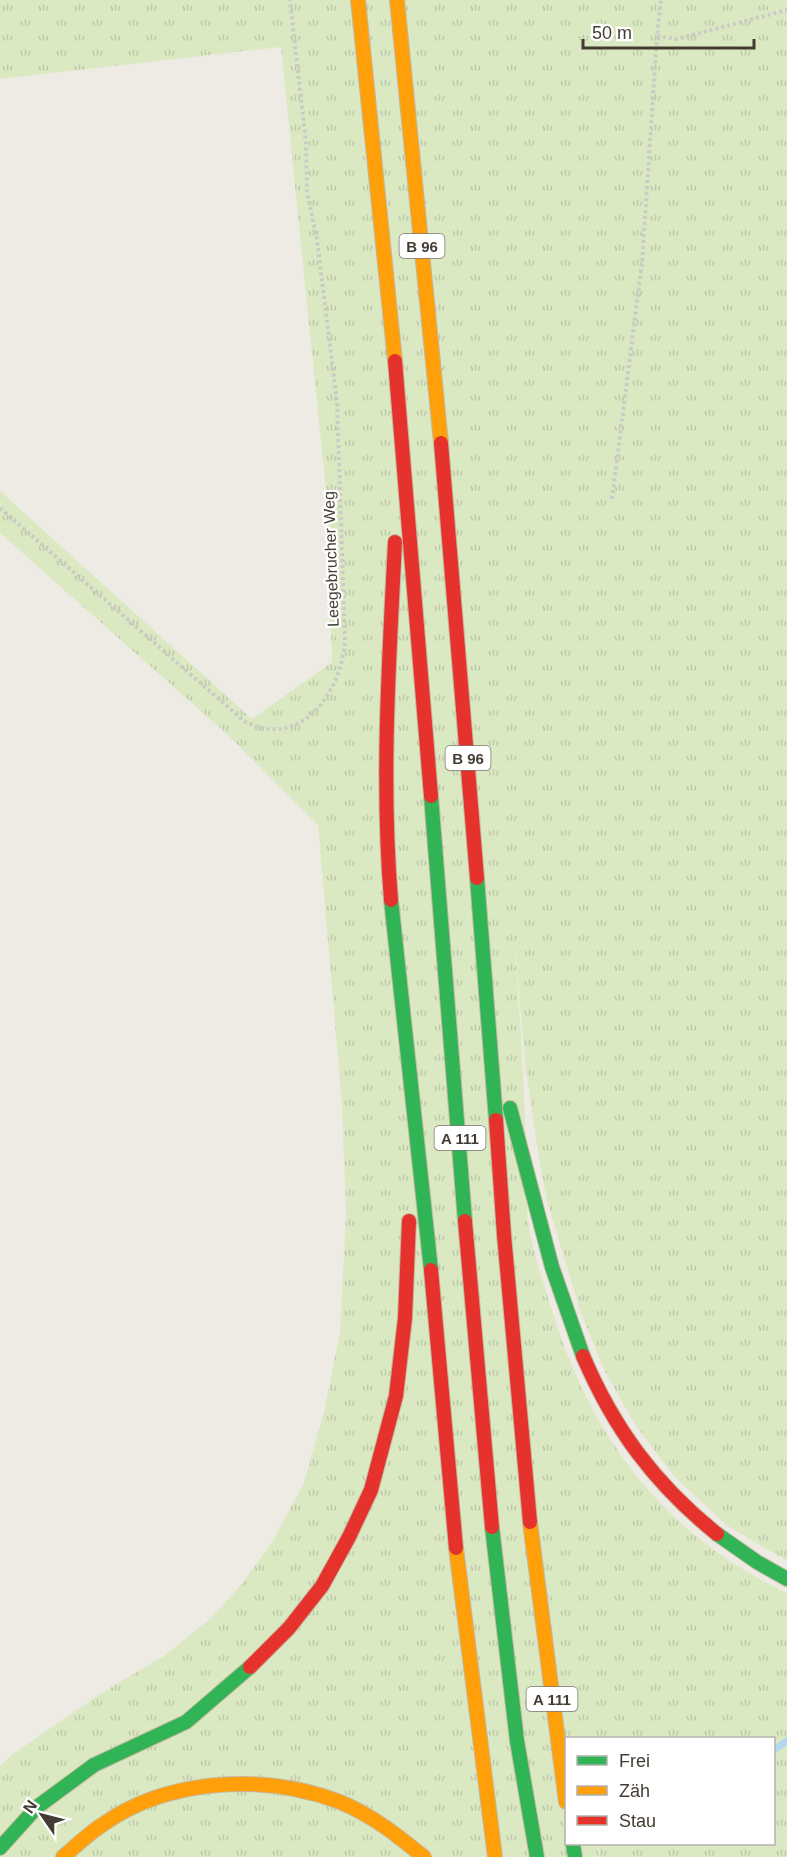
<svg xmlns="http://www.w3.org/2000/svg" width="787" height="1857" viewBox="0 0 787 1857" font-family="Arial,sans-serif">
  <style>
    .grass { fill: url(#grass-tufts) }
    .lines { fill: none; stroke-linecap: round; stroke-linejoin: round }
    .stream { stroke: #b3d7ed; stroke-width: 7 }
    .fast-casing { stroke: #c6b89f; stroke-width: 16 }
    .slow-casing { stroke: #c6b89f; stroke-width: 16 }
    .jam-casing { stroke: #c6b89f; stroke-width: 16 }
    .path { stroke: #cccac5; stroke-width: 4; stroke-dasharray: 3 3; stroke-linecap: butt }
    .fast { stroke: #30b455; stroke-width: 14 }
    .slow { stroke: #ff9f0a; stroke-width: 14 }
    .jam { stroke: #e5322d; stroke-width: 14 }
    .labels { text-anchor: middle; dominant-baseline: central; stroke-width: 4.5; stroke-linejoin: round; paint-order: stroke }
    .shield { fill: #fff; stroke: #7b7670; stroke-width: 1.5 }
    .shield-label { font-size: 15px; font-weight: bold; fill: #433c32 }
    .street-label { font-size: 16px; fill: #433c32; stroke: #fff }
  </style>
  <defs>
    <pattern id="grass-tufts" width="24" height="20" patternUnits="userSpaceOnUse" patternTransform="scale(1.5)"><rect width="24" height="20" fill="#dbe9c3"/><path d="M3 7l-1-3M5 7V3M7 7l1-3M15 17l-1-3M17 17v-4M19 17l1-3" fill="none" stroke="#bdc9a8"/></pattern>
  </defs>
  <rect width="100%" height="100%" fill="#eeebe4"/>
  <path class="grass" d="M 0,0 L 787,0 L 787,1561 L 726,1525 L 674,1476 L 636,1426 L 605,1372 L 581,1313 L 547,1201 L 538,1152 L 525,1063 L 500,776 C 507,863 516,950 521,1038 C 524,1082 525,1127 527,1172 C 527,1190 526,1209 529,1227 C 533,1251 541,1275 548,1298 C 588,1433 658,1531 787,1593 L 787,1857 L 600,1857 L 598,1844 L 774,1844 L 774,1738 L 566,1738 L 566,1844 L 597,1844 L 599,1857 L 0,1857 L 0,1766 L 10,1756 L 100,1694 L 164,1656 L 211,1618 L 242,1584 L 272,1542 L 304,1483 L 324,1412 L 340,1333 L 346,1213 L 342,1104 L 318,825 L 230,737 L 0,533 L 0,491 L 252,719 L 332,662 L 327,501 L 281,47 L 0,79 Z"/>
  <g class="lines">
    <path class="stream" d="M 774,1750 L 787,1741"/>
    <defs>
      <path id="fast" d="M 431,796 L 465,1221
        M 477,878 L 496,1120
        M 391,900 L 431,1270
        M 510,1108 L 552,1267 L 583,1356
        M 492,1527 L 517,1741 L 537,1857
        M 717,1534 L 757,1562 L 787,1579
        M 573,1844 L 575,1857
        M 0,1848 L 37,1807 L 94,1765 L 186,1722 L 250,1667"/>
      <path id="slow" d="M 358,0 L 395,361
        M 397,0 L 441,443
        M 530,1522 L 566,1802
        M 456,1548 L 495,1857
        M 63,1857 C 76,1846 88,1834 102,1825 C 168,1778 265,1773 340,1802 C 372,1815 398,1836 424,1857"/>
      <path id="jam" d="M 395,361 L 431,796
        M 441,443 L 477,878
        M 391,900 C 381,781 389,661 395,542
        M 496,1120 L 504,1235 L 530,1522
        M 465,1221 L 492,1527
        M 431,1270 L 456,1548
        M 583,1356 C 614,1429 655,1484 717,1534
        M 250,1667 L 289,1628 L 322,1586 L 349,1537 L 371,1490 L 396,1396 L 405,1318 L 409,1221"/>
    </defs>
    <use href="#fast" class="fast-casing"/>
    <use href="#slow" class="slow-casing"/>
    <use href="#jam" class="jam-casing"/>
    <path class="path" d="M 657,36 L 677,39 L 787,10
      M 612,499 L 642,263 L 657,36 L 661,0
      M 0,508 L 244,721 C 249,723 255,727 261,728 C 312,738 341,685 345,642 L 337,402 L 317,240 L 307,192 L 306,143 L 290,0"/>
    <use href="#fast" class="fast"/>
    <use href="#slow" class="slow"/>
    <use href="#jam" class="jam"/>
  </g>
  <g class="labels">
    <g class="shield">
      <rect x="399.5" y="234" width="45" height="24" rx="4.5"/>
      <rect x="445.5" y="746" width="45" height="24" rx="4.5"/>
      <rect x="434.5" y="1126" width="51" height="24" rx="4.5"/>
      <rect x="526.5" y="1687" width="51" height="24" rx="4.5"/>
    </g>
    <g class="shield-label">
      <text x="422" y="246">B 96</text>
      <text x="468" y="758">B 96</text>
      <text x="460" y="1138">A 111</text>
      <text x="552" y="1699">A 111</text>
    </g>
    <g class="street-label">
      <text transform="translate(331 559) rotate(-92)">Leegebrucher Weg</text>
    </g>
  </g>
  <rect x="565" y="1737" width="210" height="108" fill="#ffffff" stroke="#b4b1ad" stroke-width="1.5"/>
  <rect x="577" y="1756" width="30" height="9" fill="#30b455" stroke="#b4b1ad" stroke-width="1.5"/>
  <text x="619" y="1767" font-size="18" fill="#433c32">Frei</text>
  <rect x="577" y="1786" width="30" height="9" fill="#ff9f0a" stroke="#b4b1ad" stroke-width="1.5"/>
  <text x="619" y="1797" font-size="18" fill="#433c32">Zäh</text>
  <rect x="577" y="1816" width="30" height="9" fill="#e5322d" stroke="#b4b1ad" stroke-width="1.5"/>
  <text x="619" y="1827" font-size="18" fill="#433c32">Stau</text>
  <g transform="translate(42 1815) rotate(305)" stroke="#ffffff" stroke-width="4.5" paint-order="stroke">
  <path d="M0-4.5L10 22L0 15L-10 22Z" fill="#433c32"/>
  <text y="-9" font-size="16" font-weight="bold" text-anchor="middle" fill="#433c32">N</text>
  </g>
  <path d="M583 39v9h171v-9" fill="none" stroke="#433c32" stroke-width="3"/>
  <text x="592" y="39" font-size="18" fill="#433c32" stroke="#ffffff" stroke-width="4.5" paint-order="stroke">50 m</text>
</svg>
